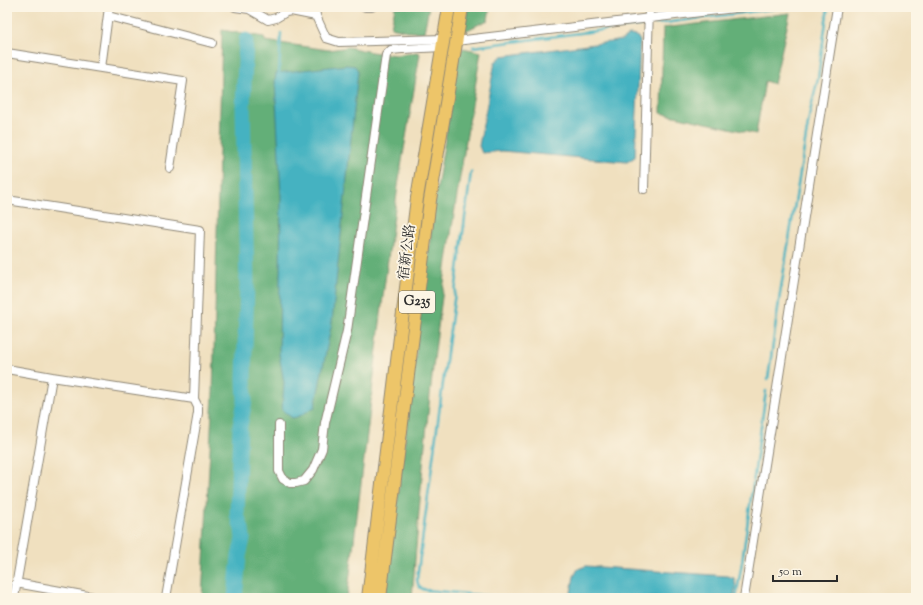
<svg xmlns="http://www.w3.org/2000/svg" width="923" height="605" viewBox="0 0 923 605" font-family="'Sorts Mill Goudy','Noto Serif SC',serif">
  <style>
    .forest { fill: #64af78; stroke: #486d52 }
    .water { fill: #45b2c1; stroke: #386e76 }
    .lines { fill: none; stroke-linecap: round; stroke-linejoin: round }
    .stream { stroke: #45b2c1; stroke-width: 2.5 }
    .river { stroke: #45b2c1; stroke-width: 15 }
    .minor-casing { stroke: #8e8675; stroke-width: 10 }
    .highway-casing { stroke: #8e8675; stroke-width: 14 }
    .minor { stroke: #fff; stroke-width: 8 }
    .highway { stroke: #edc569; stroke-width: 12 }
    .labels { text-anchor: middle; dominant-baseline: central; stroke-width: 3.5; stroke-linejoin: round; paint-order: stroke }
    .shield { fill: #fcf5e5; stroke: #6a6863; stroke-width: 1 }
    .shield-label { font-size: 13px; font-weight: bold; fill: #2b2b2b }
    .street-label { font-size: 14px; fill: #2b2b2b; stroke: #fcf5e5 }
  </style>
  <rect width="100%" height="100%" fill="#fcf5e5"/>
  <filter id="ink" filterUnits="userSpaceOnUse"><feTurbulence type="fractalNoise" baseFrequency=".025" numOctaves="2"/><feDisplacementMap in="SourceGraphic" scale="8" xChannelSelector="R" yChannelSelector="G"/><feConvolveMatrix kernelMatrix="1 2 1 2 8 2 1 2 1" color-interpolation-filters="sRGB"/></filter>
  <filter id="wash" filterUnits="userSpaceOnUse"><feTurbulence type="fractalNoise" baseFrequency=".012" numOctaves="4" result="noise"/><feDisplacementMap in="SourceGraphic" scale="16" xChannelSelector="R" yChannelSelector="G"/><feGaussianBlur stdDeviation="0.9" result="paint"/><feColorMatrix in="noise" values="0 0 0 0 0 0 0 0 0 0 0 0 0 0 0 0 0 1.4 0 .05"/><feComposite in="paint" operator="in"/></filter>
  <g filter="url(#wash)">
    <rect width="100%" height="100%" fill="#f0e0bf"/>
    <path class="forest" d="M 395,7 L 429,7 L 424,32 L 411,32 L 391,27 Z
      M 468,7 L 490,7 L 488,20 L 463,32 Z
      M 790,13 L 774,84 L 765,81 L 756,134 L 661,113 L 663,28 Z
      M 222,30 L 264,37 L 265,41 L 329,50 L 348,47 L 371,52 L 396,55 L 417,52 L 420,54 L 399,179 L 384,288 L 369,418 L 347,598 L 202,598 L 213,393 Z
      M 463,48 L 481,52 C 467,134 453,215 442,297 C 428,397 420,497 412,598 L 385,598 L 435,200 L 459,54 Z"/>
    <path class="water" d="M 629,35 L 637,36 L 640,41 L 635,157 L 627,162 L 502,151 L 482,153 L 479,146 L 495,62 L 502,56 L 610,42 L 622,40 Z
      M 347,65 L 355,66 L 358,71 L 332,322 L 315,407 C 306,411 302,417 292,418 L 282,410 L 284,383 L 279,354 L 281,196 L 275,81 L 276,73 Z
      M 586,566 L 727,576 L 734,578 L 736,587 L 733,598 L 570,598 L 574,576 L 578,569 Z"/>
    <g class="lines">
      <path class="stream" d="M 282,7 L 282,8
        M 656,24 L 789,7
        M 473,47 L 642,25
        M 279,74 L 281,33
        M 471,172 L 417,579 C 418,586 419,588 426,590 L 510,598
        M 768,379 L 780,294 L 810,112 L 818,78 L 828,7
        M 736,598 L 742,562 L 766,391"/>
      <path class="river" d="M 235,598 L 239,556 L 243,539 L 242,529 L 237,515 L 240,426 L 245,401 L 244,379 L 247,284 L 243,106 L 246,40"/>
    </g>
  </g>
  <g filter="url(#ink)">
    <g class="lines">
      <defs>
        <path id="minor" d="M 235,7 L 249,9 L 268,20 L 276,18 L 286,12 L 291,11 L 316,16
          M 315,7 L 316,16 L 326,38 L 339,42 L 444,39
          M 365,7 L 372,7
          M 108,16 L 212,43
          M 456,41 L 743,7
          M 7,53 L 183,81 L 170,168
          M 101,68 L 109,7
          M 644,189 L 649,7
          M 7,200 L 200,230 L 194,399
          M 7,369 L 52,377
          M 279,425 L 279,471 L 283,479 L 290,483 L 296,483 L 304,481 L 313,470 L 322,449 L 325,423 L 347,331 L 386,55 L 391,50 L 402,49 L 443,47
          M 16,583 L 99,598
          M 14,598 L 52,377 L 194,399 L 198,407 L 198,413 L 166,598
          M 744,598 L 837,7"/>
        <path id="highway" d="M 368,598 L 417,198 L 449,7
          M 380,598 L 430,200 L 462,7"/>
      </defs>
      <use href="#minor" class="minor-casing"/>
      <use href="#highway" class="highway-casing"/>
      <use href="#minor" class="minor"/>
      <use href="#highway" class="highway"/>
    </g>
  </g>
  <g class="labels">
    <rect class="shield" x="399" y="291" width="36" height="22" rx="3"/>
    <g class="shield-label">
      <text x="417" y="302">G235</text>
    </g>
    <g class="street-label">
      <text transform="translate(408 252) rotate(-83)">宿新公路</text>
    </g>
  </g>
  <rect width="923" height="605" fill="none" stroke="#fcf5e5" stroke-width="24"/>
  <path d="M773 575v6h64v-6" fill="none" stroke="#2b2b2b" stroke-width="2"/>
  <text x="779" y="575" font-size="12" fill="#2b2b2b" stroke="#fcf5e5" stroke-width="3" paint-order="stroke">50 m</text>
</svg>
